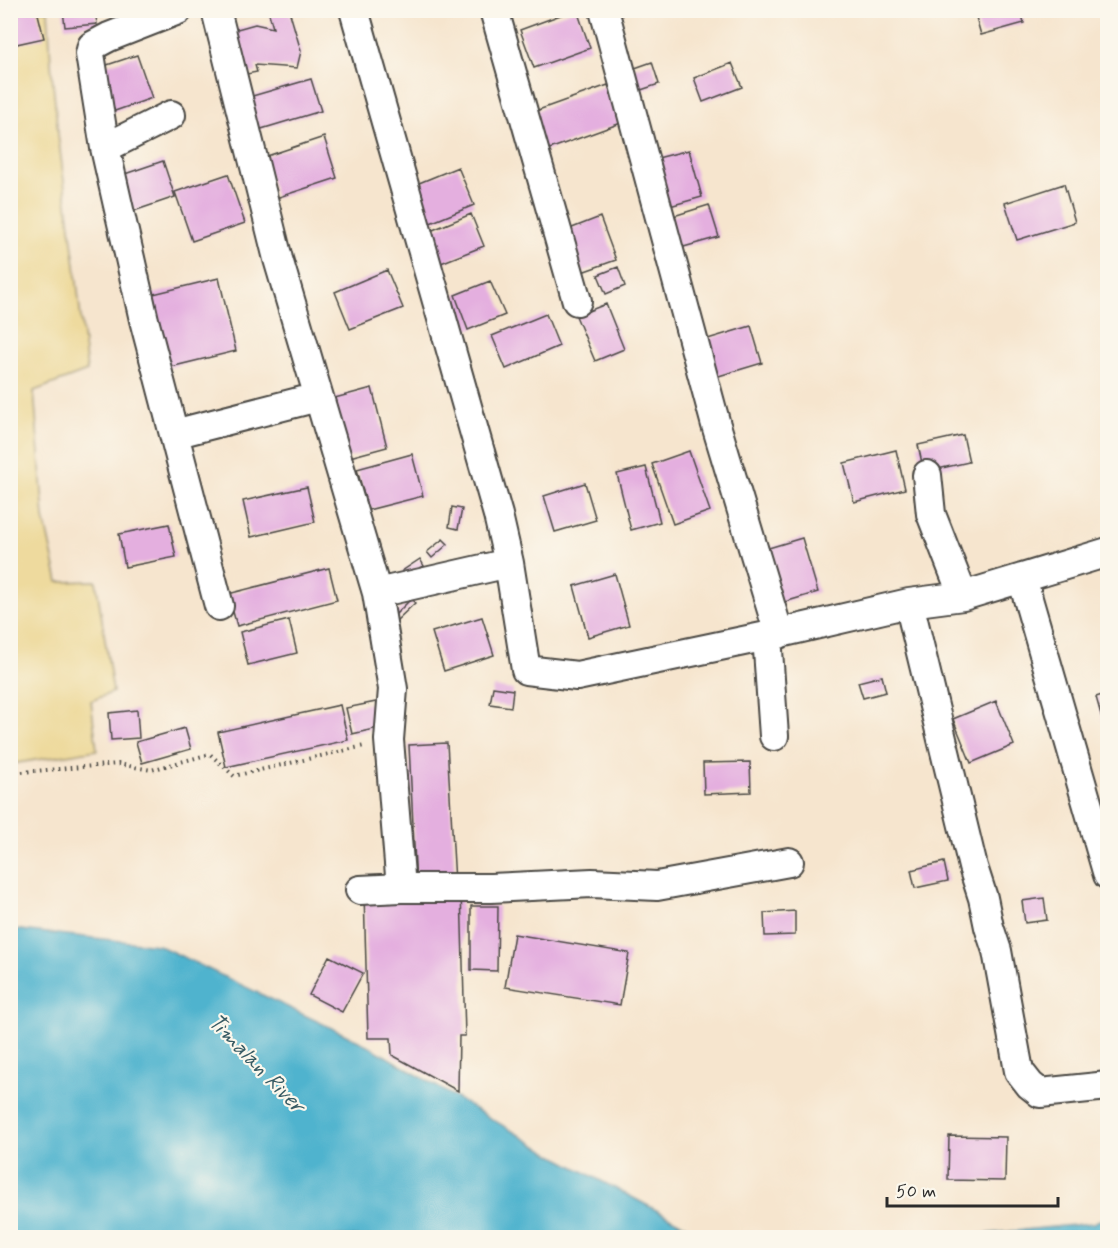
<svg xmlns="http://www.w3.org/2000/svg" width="1118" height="1248" viewBox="0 0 1118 1248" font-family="Mynerve,sans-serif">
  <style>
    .sand { fill: #eeda9e; stroke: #8c8264; stroke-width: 1.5 }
    .water { fill: #4fb3ce; stroke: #3d6f7c; stroke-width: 1.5 }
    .building { fill: #e4afdf }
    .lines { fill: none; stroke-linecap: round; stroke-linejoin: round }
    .minor-casing { stroke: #494743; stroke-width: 32 }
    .path { stroke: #494743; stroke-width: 4; stroke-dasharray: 1.5 4.5; stroke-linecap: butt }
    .minor { stroke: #fff; stroke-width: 28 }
    .labels { text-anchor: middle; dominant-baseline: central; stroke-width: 4.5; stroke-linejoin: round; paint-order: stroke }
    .water-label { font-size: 22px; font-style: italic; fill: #385b64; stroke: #fbf7ec }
  </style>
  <rect width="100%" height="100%" fill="#fbf7ec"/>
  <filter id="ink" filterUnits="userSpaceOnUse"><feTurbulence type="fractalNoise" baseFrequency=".0167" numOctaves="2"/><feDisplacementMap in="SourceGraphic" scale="12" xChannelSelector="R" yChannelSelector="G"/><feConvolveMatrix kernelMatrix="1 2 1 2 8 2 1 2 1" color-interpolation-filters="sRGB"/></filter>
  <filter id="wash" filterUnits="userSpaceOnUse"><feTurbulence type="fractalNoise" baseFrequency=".008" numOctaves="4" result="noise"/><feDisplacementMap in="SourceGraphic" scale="24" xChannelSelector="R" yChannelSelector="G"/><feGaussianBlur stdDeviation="1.35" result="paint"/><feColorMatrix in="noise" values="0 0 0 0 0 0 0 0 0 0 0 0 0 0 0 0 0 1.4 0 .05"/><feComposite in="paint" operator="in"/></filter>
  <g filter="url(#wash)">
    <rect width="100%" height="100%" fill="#f6e5ce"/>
    <path class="sand" d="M 48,10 L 51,64 L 59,143 L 75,265 L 87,371 L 34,391 L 44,518 L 58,582 L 96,581 L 113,692 L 91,701 L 97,750 L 11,764 L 11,11 Z"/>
    <path class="water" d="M 11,929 L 158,945 L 367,1045 L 556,1157 L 692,1229 L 739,1237 L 11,1237 Z
      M 1107,1217 L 1107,1237 L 956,1237 L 1093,1223 Z"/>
    <g id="blocks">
      <path class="building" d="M 26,10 L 37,10 L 44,38 L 12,45 L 10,38 L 10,14 Z
        M 63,10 L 95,10 L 97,24 L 65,27 Z
        M 268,10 L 289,10 L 301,51 L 297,68 L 255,65 L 257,72 L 242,75 L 230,31 L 255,24 L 273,28 Z
        M 574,10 L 577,10 L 590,48 L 534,68 L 520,30 Z
        M 974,10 L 1021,10 L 1024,23 L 981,35 Z
        M 137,55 L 152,98 L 112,112 L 98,68 Z
        M 652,62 L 659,84 L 638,91 L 632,69 Z
        M 732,63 L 742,87 L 703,102 L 694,78 Z
        M 311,79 L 321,111 L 258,130 L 249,97 Z
        M 608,85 L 621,123 L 544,151 L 530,113 Z
        M 324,137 L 337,178 L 276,198 L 264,157 Z
        M 689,150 L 702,197 L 659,209 L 646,161 Z
        M 163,161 L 175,197 L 125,214 L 113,178 Z
        M 458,167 L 474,205 L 423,226 L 407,188 Z
        M 228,174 L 245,223 L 192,241 L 175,192 Z
        M 1064,184 L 1075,222 L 1017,240 L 1005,203 Z
        M 709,205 L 719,237 L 673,250 L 664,219 Z
        M 471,214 L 484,246 L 441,263 L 428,232 Z
        M 600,217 L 616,260 L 582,272 L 567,230 Z
        M 618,267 L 625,286 L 606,294 L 598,275 Z
        M 387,270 L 403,308 L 350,329 L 335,292 Z
        M 219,278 L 236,351 L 158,370 L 141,297 Z
        M 490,281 L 505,315 L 468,330 L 455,295 Z
        M 606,304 L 624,349 L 595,361 L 576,316 Z
        M 546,314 L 559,346 L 506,369 L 492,336 Z
        M 751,326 L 762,363 L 712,378 L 701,341 Z
        M 372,388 L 387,447 L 346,458 L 331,399 Z
        M 963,435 L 969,462 L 924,472 L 918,445 Z
        M 896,450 L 905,489 L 854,502 L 844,463 Z
        M 689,451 L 710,511 L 673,524 L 652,464 Z
        M 412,454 L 423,496 L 368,510 L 357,469 Z
        M 646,467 L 660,522 L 631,530 L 617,474 Z
        M 585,483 L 596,520 L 555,532 L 544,496 Z
        M 307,487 L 315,522 L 251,537 L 243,501 Z
        M 452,507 L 462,509 L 458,529 L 449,527 Z
        M 169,524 L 176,557 L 125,567 L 119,534 Z
        M 802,538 L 818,592 L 778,604 L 762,550 Z
        M 443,539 L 448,544 L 432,558 L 427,552 Z
        M 420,559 L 424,566 L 406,577 L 402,571 Z
        M 329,568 L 337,600 L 237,626 L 228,594 Z
        M 615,574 L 629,625 L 588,637 L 574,586 Z
        M 411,599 L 415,603 L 397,620 L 393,617 Z
        M 482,617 L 494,655 L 444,671 L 432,632 Z
        M 289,620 L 297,653 L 248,665 L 240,632 Z
        M 882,676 L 886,692 L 863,698 L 858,682 Z
        M 493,687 L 513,690 L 511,707 L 490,704 Z
        M 1108,693 L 1108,720 L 1103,722 L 1096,697 Z
        M 381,701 L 387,726 L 352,734 L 346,708 Z
        M 996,701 L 1014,745 L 971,763 L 953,719 Z
        M 340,705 L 348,740 L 226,767 L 218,732 Z
        M 137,710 L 139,738 L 111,740 L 109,713 Z
        M 185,728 L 191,749 L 142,763 L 136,742 Z
        M 447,743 L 455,882 L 416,884 L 409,745 Z
        M 750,762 L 751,792 L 704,794 L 703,763 Z
        M 944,862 L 948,881 L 915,888 L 911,870 Z
        M 461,890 L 465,1036 L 459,1036 L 458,1091 L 392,1055 L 391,1038 L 368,1038 L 364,893 Z
        M 1044,898 L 1047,920 L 1025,923 L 1022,901 Z
        M 471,906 L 498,906 L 497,971 L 471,970 Z
        M 795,911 L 795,935 L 765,936 L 764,913 Z
        M 514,934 L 629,953 L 620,1005 L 505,987 Z
        M 329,956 L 363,973 L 342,1012 L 309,995 Z
        M 949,1136 L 1006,1137 L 1005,1181 L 948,1180 Z"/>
    </g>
  </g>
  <g filter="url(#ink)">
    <use href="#blocks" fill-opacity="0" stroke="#494743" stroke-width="1.5"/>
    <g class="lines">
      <defs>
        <path id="minor" d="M 178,10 L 109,37 L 92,46 L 90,54 L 105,148 L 144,320 L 219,606
          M 216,10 L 278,259 L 377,593 L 393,689 L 389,740 L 401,888
          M 354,10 L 498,515 L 509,563
          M 494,10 L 577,301
          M 604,10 L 716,425 L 779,634
          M 105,148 L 171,115
          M 174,434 L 318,397
          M 927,475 L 931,514 L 963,596
          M 1022,578 L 1108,875
          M 377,593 L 509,563 L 526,670 L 577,676 L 767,636 L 909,603 L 963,596 L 1108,552
          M 909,603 L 973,867 L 983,898 L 989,927 L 997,951 L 1019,1071 L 1030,1085 L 1040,1093 L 1108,1086
          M 767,636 L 774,736
          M 360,890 L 401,888 L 491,888 L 592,883 L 657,886 L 789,862"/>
      </defs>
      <use href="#minor" class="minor-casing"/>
      <path class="path" d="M 10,773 L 118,764 L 151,770 L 210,754 L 234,776 L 364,746"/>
      <use href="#minor" class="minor"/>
    </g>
  </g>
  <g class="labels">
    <g class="water-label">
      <text transform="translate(256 1064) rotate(46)">Timalan River</text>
    </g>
  </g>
  <rect width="1118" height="1248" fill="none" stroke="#fbf7ec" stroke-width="36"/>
  <path d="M887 1197v9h171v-9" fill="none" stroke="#2b2b2b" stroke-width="3"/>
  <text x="896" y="1197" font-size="18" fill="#2b2b2b" stroke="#fbf7ec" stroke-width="4.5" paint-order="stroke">50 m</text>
</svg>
